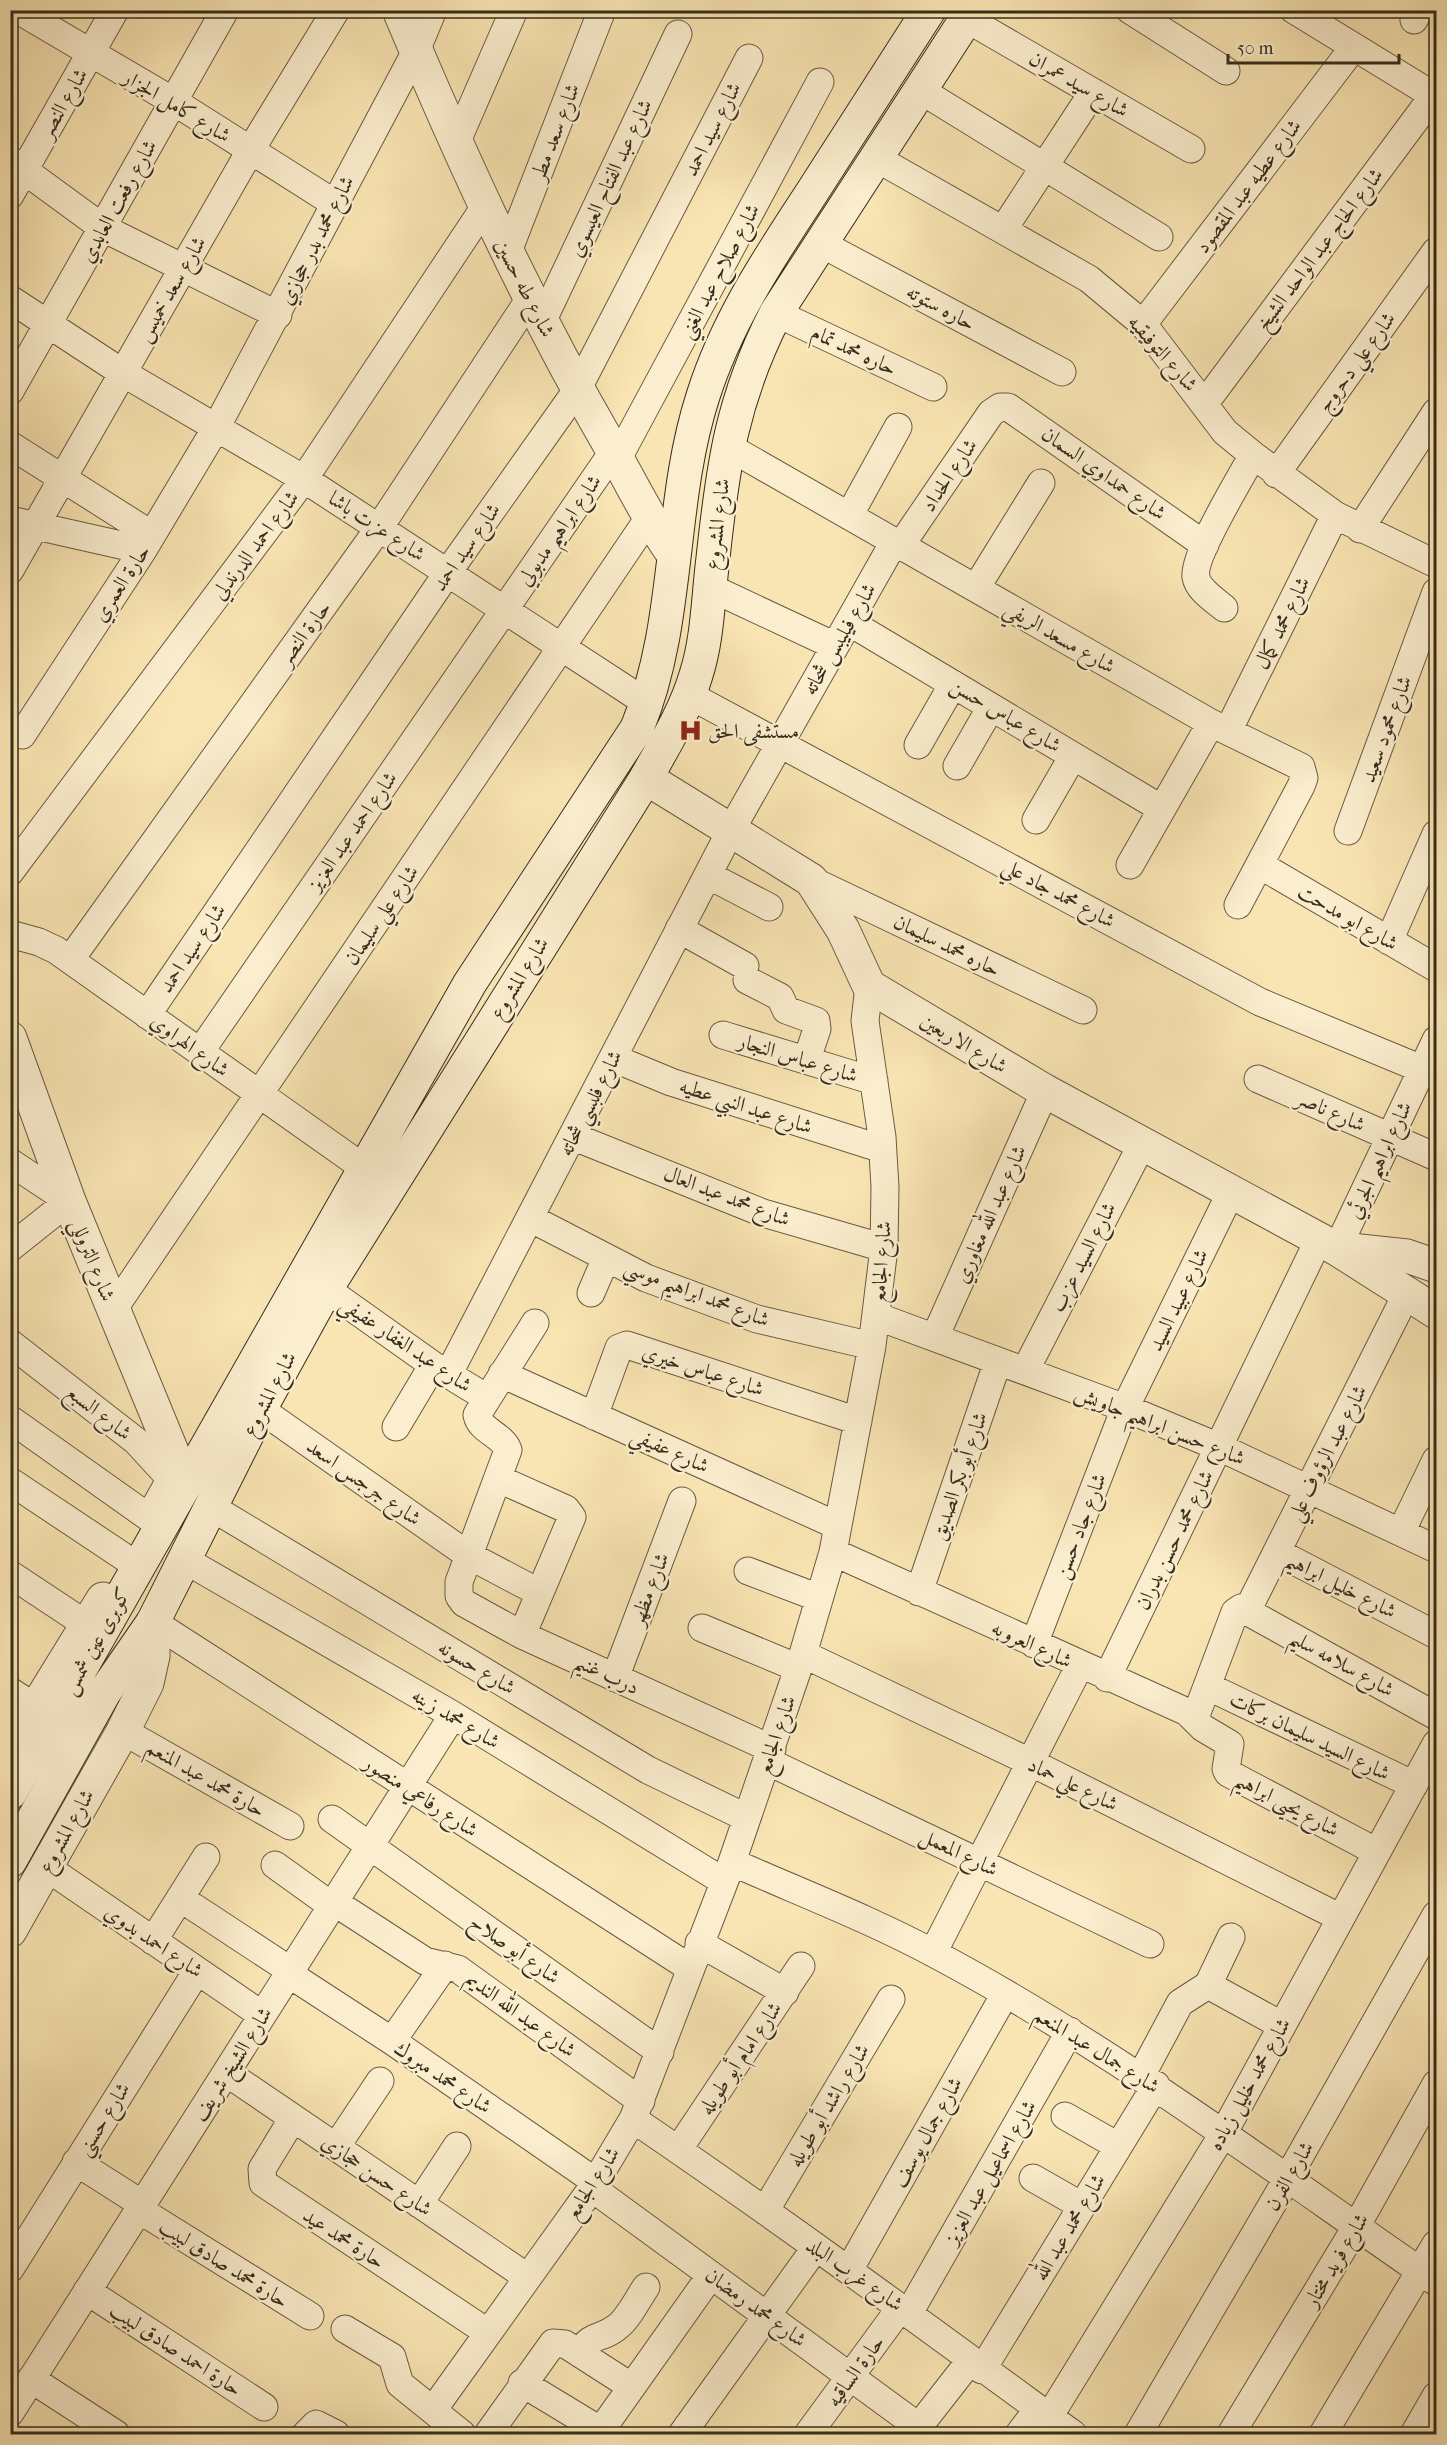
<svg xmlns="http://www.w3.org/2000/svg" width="1447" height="2445" viewBox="0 0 1447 2445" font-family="'IM FELL French Canon',Amiri,serif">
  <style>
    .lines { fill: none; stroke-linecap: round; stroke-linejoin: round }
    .minor-casing { stroke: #685a42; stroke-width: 29 }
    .tertiary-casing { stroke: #685a42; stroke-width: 35 }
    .secondary-casing { stroke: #372c1d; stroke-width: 35 }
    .minor { stroke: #fbeece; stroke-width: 27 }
    .tertiary { stroke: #fbeece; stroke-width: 33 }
    .secondary { stroke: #fbeece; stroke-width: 33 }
    .labels { text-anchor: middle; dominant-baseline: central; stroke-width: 4.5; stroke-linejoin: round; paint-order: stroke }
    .street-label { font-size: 21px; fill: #372c1d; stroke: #fbeece }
    .poi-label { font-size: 21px; fill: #372c1d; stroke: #fbeece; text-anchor: start }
  </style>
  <rect width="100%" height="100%" fill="#f9e5b3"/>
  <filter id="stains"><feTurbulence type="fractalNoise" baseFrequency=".00333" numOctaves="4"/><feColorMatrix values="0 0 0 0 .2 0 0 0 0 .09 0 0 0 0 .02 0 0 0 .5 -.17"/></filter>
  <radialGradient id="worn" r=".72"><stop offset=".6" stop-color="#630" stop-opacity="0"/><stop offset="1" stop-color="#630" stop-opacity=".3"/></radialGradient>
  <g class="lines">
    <defs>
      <path id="minor" d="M 18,10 L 173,101 L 334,203
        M 1130,10 L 1226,71
        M 1294,10 L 1436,97
        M 967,19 L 1191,149
        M 1414,20 L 1419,10
        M 920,90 L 1159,237
        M 457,141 L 514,10
        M 876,158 L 1089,279 L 1143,324 L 1225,432 L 1253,455 L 1335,515 L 1436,564
        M 10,160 L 103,228 L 278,315
        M 10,195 L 115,10
        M 1003,230 L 1093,92
        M 820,243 L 1062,372
        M 507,254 L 602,10
        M 10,299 L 123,373 L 304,479 L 647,703
        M 776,313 L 933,387
        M 542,322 L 678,34
        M 1143,324 L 1353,48
        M 10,391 L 225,10
        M 1205,403 L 1434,95
        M 10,445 L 152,535
        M 727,446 L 1211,723 L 1301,767 L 1304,778 L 1301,786 L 1238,905
        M 617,460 L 820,82
        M 1276,474 L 1436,251
        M 849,516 L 898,427
        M 10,520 L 143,550
        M 1360,529 L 1436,412
        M 901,545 L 991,413 L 1000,407 L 1008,407 L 1205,545
        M 10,570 L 250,151 L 336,10
        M 709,587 L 835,646
        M 976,588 L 1041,483
        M 1224,608 C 1215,600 1198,590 1196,577 C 1192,557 1241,477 1253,455
        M 849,622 L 1162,809
        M 689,695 L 1260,1002 L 1436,1075
        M 1228,731 L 1335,515
        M 22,735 L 143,550 L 216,428 L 416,51 L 433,10
        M 918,745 L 953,684
        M 957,766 L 991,707
        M 1036,820 L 1073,756
        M 1348,831 L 1436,592
        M 1130,865 L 1211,723
        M 1260,865 L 1436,968
        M 10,872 L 304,479 L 484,208
        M 708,875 L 769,907
        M 811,880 L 1083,1010
        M 679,929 L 745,966
        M 10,934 L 39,942 L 56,950 L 364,1168
        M 1389,941 L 1436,834
        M 70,960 L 379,528 L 529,300
        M 747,980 L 780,997 L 786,1010 L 816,1021 L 817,1029 L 807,1059
        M 147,1015 L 448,572 L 577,390 L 749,58
        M 723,1035 L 874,1081
        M 200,1052 L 613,452
        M 613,1058 L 671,1082 L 882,1149
        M 1258,1079 L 1436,1157
        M 572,1136 L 763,1213 L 884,1248
        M 10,1162 L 69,1201 L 10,1248
        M 530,1218 L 646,1278 L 757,1319 L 872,1346
        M 1337,1249 L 1436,1040
        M 326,1289 L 433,1365 L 487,1398
        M 591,1293 L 606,1258
        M 113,1310 L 648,519
        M 876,1316 L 1125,1408 L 1219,1447 L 1436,1549
        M 535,1323 L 477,1415 C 480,1431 503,1435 508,1450 L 459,1582 L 459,1596 L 464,1603 L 522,1635 L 772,1749
        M 935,1337 L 1045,1091
        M 10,1343 L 136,1441 L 181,1490
        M 1025,1371 L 1142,1144
        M 502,1374 L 838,1526
        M 448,1375 L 731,830 L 894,542
        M 260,1409 L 468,1555 L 540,1593
        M 594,1416 L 619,1348 L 627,1345 L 858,1421
        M 10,1419 L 151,1519
        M 396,1427 L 433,1365
        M 499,1479 L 566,1509 L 572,1517 L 522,1635
        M 10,1481 L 127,1559
        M 211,1507 L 648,1770 L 747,1818
        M 1401,1532 L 1436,1460
        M 833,1552 L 1187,1712 L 1203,1728 L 1230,1744 L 1226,1769 L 1228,1773 L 1377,1852
        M 1277,1552 L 1436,1635
        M 185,1560 L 453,1715 L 723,1881
        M 748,1571 L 819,1598
        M 10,1574 L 87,1625
        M 919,1592 L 998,1361
        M 1247,1611 L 1406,1295
        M 153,1622 L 690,1968
        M 702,1628 L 798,1668
        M 1034,1644 L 1125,1408 L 1231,1192
        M 803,1654 L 1030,1762 L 1341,1918
        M 615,1678 L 682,1501
        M 1107,1678 L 1319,1239
        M 1207,1686 L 1414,1785
        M 10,1691 L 36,1708
        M 1195,1718 L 1235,1612 L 1241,1608 L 1436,1716
        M 123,1731 L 290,1826
        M 767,1761 L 1150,1944
        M 332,1819 L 660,2052
        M 732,1862 C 799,1892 870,1919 935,1954 C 1112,2048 1272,2169 1436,2282
        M 275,1865 L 332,1906
        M 46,1867 L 262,2015
        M 180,1898 L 291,1971
        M 334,1902 L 425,1961 L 458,1969 L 641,2101
        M 153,1941 L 206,1857
        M 699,1943 L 785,1992
        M 933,1953 L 1080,1665
        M 289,1974 L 392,2041 L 596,2182
        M 1208,1985 L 1281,2025
        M 392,2041 L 445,1965
        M 227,2073 L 527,2277
        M 1141,2076 L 1180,2003 L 1208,1985 L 1231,1937
        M 1065,2116 L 1118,2146
        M 293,2118 L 262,2169 L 263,2183 L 487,2332
        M 633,2119 C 783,2221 928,2328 1073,2434
        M 336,2147 L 380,2081
        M 678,2150 L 801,1966
        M 76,2162 L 142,2204
        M 1033,2178 L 1082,2206
        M 592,2188 L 919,2427
        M 419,2204 L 457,2146
        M 138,2209 L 310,2316
        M 765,2211 L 891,1999
        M 10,2269 L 197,1971
        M 849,2270 L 1005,1994
        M 87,2291 L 264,2407
        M 909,2313 L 1070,2031
        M 345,2329 L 392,2357 L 400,2384 L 462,2434
        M 579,2353 C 594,2331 600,2341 617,2327 C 629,2318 637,2300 646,2287
        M 982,2370 L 1156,2085
        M 31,2379 L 116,2434
        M 522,2383 L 593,2426 L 602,2429 L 711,2275
        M 433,2410 L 592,2188 L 633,2119 L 732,1862 L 803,1654 L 833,1552 L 872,1346 L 884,1248 L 885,1187 L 882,1137 L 865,1021 L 869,986
        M 10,2413 L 453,1715
        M 1049,2417 L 1223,2134 L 1436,1744
        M 306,2434 L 316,2424 L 336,2434
        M 488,2434 L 553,2343 L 565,2344 L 632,2387
        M 682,2434 L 816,2247
        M 808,2434 L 901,2307
        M 913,2434 L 970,2361
        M 1019,2434 L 1038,2409
        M 1138,2434 L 1287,2179 L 1436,1915
        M 1231,2434 L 1356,2227 L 1436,2084
        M 1323,2434 L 1436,2244
        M 1414,2434 L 1436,2396"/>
      <path id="tertiary" d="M 399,10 C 462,160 528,304 609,444 C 631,482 648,519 673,554
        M 646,778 L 811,880 L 843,930 L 869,986 L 1045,1091 L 1337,1249 L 1436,1312
        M 10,1038 L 69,1201 L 173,1454 L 173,1481 L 156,1511
        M 1341,1249 L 1407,1256 L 1436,1266
        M 10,1750 L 103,1599
        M 10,1931 L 123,1731 L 147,1683 L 153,1656 L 153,1622"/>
      <path id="secondary" d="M 10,1793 L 470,983 L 637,728 C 681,623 668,504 703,396 C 726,323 767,261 809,197 C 849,135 889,73 929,10
        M 10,1861 L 104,1693 L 153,1622 L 260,1409 L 326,1289 L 646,778 C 665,744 685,712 696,675 C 708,638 708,597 713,558 C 723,464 732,399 776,313 L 972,10"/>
    </defs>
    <use href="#minor" class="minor-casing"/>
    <use href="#tertiary" class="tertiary-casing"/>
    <use href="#secondary" class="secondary-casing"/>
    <use href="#minor" class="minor"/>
    <use href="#tertiary" class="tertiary"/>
    <use href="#secondary" class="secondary"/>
  </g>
  <defs>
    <symbol id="hospital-bare" viewBox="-9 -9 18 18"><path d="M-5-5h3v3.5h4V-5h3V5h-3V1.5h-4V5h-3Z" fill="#8f2418" stroke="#fbeece" stroke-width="2.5" paint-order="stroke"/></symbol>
  </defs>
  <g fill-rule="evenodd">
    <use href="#hospital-bare" x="674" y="714" width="33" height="33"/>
  </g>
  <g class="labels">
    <g class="street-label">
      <text transform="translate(1079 84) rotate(30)">شارع سيد عمران</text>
      <text transform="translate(63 103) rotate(-60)">شارع النصر</text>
      <text transform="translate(177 106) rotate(31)">شارع كامل الجزار</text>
      <text transform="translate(712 129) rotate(-63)">شارع سيد احمد</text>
      <text transform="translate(555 132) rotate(-69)">شارع سعد مطر</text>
      <text transform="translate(610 178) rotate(-65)">شارع عبد الفتاح العيسوي</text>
      <text transform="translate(1248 186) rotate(-53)">شارع عطيه عبد المقصود</text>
      <text transform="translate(118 201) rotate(-61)">شارع رفعت العابدي</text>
      <text transform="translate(316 240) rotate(-63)">شارع محمد بدر حجازي</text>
      <text transform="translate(1319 249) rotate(-53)">شارع الحاج عبد الواحد الشيخ</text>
      <text transform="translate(719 271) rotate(-62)">شارع صلاح عبد الغني</text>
      <text transform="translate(525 288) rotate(63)">شارع طه حسين</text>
      <text transform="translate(171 289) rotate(-60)">شارع سعد خميس</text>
      <text transform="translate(941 307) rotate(28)">حاره ستوته</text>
      <text transform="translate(854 350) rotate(25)">حاره محمد تمام</text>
      <text transform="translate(1163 353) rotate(49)">شارع التوفيقيه</text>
      <text transform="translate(1356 362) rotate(-54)">شارع علي دحروج</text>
      <text transform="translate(1104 473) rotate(35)">شارع حمداوي السمان</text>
      <text transform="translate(949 475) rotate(-56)">شارع الحداد</text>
      <text transform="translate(717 524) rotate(-83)">شارع المشروع</text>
      <text transform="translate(377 526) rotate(33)">شارع عزت باشا</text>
      <text transform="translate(559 530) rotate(-55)">شارع ابراهيم مدبولي</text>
      <text transform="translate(255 545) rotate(-53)">شارع احمد الدرندلي</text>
      <text transform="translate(466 547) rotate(-55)">شارع سيد احمد</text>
      <text transform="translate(121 583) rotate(-57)">حارة العمري</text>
      <text transform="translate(1282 623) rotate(-64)">شارع محمد كمال</text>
      <text transform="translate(304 633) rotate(-54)">حارة النصر</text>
      <text transform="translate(1060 637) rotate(30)">شارع مسعد الريفي</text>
      <text transform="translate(839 639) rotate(-60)">شارع فيليبس شحاته</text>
      <text transform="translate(1006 715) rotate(31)">شارع عباس حسن</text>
      <text transform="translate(1386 729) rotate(-70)">شارع محمود سعيد</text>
      <text transform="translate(352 831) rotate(-55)">شارع احمد عبد العزيز</text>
      <text transform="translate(1059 893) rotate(28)">شارع محمد جاد علي</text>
      <text transform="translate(381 915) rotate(-56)">شارع علي سليمان</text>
      <text transform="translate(1348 917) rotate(30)">شارع ابو مدحت</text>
      <text transform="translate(947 945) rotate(26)">حاره محمد سليمان</text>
      <text transform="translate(192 948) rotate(-56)">شارع سيد احمد</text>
      <text transform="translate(519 978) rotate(-58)">شارع المشروع</text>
      <text transform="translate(964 1043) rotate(31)">شارع الاربعين</text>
      <text transform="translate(190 1045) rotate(36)">شارع الهراوي</text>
      <text transform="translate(798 1058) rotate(17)">شارع عباس النجار</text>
      <text transform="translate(590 1103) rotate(-63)">شارع فلبسي شحاته</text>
      <text transform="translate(746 1106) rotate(18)">شارع عبد النبي عطيه</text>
      <text transform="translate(1331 1111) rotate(24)">شارع ناصر</text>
      <text transform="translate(1379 1160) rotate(-65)">شارع ابراهيم الجرئي</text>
      <text transform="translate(727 1196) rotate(21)">شارع محمد عبد العال</text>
      <text transform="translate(990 1214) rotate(-66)">شارع عبد الله مغاوري</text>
      <text transform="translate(1083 1257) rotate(-63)">شارع السيد عزب</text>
      <text transform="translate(93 1260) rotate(68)">شارع التروللي</text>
      <text transform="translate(881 1262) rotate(-86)">شارع الجامع</text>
      <text transform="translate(697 1293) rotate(21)">شارع محمد ابراهيم موسي</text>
      <text transform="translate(1178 1300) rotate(-64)">شارع عبيد السيد</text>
      <text transform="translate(406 1344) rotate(34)">شارع عبد الغفار عفيفي</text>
      <text transform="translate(703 1370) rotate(18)">شارع عباس خيري</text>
      <text transform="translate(269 1394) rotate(-62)">شارع المشروع</text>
      <text transform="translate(99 1412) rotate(38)">شارع السبع</text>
      <text transform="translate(1160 1425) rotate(22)">شارع حسن ابراهيم جاويش</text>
      <text transform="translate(670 1450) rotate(24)">شارع عفيفي</text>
      <text transform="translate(1327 1453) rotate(-63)">شارع عبد الرؤوف علي</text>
      <text transform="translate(959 1476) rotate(-71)">شارع أبو بكر الصديق</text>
      <text transform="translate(364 1482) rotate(35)">شارع جرجس اسعد</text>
      <text transform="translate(1080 1526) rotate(-69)">شارع جاد حسن</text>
      <text transform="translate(1174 1540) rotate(-64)">شارع محمد حسن بدران</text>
      <text transform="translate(1341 1585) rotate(27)">شارع خليل ابراهيم</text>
      <text transform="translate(649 1589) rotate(-69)">شارع مظهر</text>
      <text transform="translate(96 1641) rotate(-61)">كوبرى عين شمس</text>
      <text transform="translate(1032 1644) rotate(25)">شارع العروبه</text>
      <text transform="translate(1342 1663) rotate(29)">شارع سلامه سليم</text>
      <text transform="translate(477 1667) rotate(31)">شارع حسونه</text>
      <text transform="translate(607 1674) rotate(25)">درب غنيم</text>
      <text transform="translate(456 1718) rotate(31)">شارع محمد زينه</text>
      <text transform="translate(776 1735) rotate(-71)">شارع الجامع</text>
      <text transform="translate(1310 1736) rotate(26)">شارع السيد سليمان بركات</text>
      <text transform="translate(206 1778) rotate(30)">حارة محمد عبد المنعم</text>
      <text transform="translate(1073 1784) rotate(26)">شارع علي حماد</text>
      <text transform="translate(421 1796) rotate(33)">شارع رفاعي منصور</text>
      <text transform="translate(1287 1804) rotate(28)">شارع يحيى ابراهيم</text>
      <text transform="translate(66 1831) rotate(-61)">شارع المشروع</text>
      <text transform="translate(959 1852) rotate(26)">شارع المعمل</text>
      <text transform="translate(154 1941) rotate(34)">شارع احمد بدوي</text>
      <text transform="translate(515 1949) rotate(35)">شارع أبو صلاح</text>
      <text transform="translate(521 2014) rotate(36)">شارع عبد الله النديم</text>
      <text transform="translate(1097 2050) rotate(32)">شارع جمال عبد المنعم</text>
      <text transform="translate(740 2058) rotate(-56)">شارع امام أبو طويله</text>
      <text transform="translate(232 2064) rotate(-58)">شارع الشيخ شريف</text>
      <text transform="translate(443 2077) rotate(34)">شارع محمد مبروك</text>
      <text transform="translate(1249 2084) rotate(-61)">شارع محمد خليل زياده</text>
      <text transform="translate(828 2105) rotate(-59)">شارع راشد أبو طويله</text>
      <text transform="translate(103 2119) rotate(-58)">شارع حسني</text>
      <text transform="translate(927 2132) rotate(-61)">شارع جمال يوسف</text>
      <text transform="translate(990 2172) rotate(-60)">شارع اسماعيل عبد العزيز</text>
      <text transform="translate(377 2175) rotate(34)">شارع حسن حجازي</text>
      <text transform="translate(1289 2176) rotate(-60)">شارع الفرن</text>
      <text transform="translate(592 2183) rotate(-57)">شارع الجامع</text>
      <text transform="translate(1069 2227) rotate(-59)">شارع محمد عبد الله</text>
      <text transform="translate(344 2238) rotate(33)">حارة محمد عيد</text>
      <text transform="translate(1336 2260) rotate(-59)">شارع فريد مختار</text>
      <text transform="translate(224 2263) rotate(32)">حارة محمد صادق لبيب</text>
      <text transform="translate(855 2274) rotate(35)">شارع غرب البلد</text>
      <text transform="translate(756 2307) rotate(36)">شارع محمد رمضان</text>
      <text transform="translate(176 2349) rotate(33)">حارة احمد صادق لبيب</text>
      <text transform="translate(855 2371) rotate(-54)">حارة الساقيه</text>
    </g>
    <g class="poi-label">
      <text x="708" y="731">مستشفى الحق</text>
    </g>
  </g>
  <rect width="1447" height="2445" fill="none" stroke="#f9e5b3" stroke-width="36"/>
  <rect x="12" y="12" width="1423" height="2421" fill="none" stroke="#372c1d" stroke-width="3"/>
  <rect x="18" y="18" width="1411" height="2409" fill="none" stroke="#372c1d" stroke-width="1.5"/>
  <path d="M1228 54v9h171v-9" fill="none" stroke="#372c1d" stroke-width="3"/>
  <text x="1237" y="54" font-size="18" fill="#372c1d" stroke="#fbeece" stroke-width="4.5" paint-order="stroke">50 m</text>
  <rect width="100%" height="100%" filter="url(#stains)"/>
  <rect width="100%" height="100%" fill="url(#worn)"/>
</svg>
